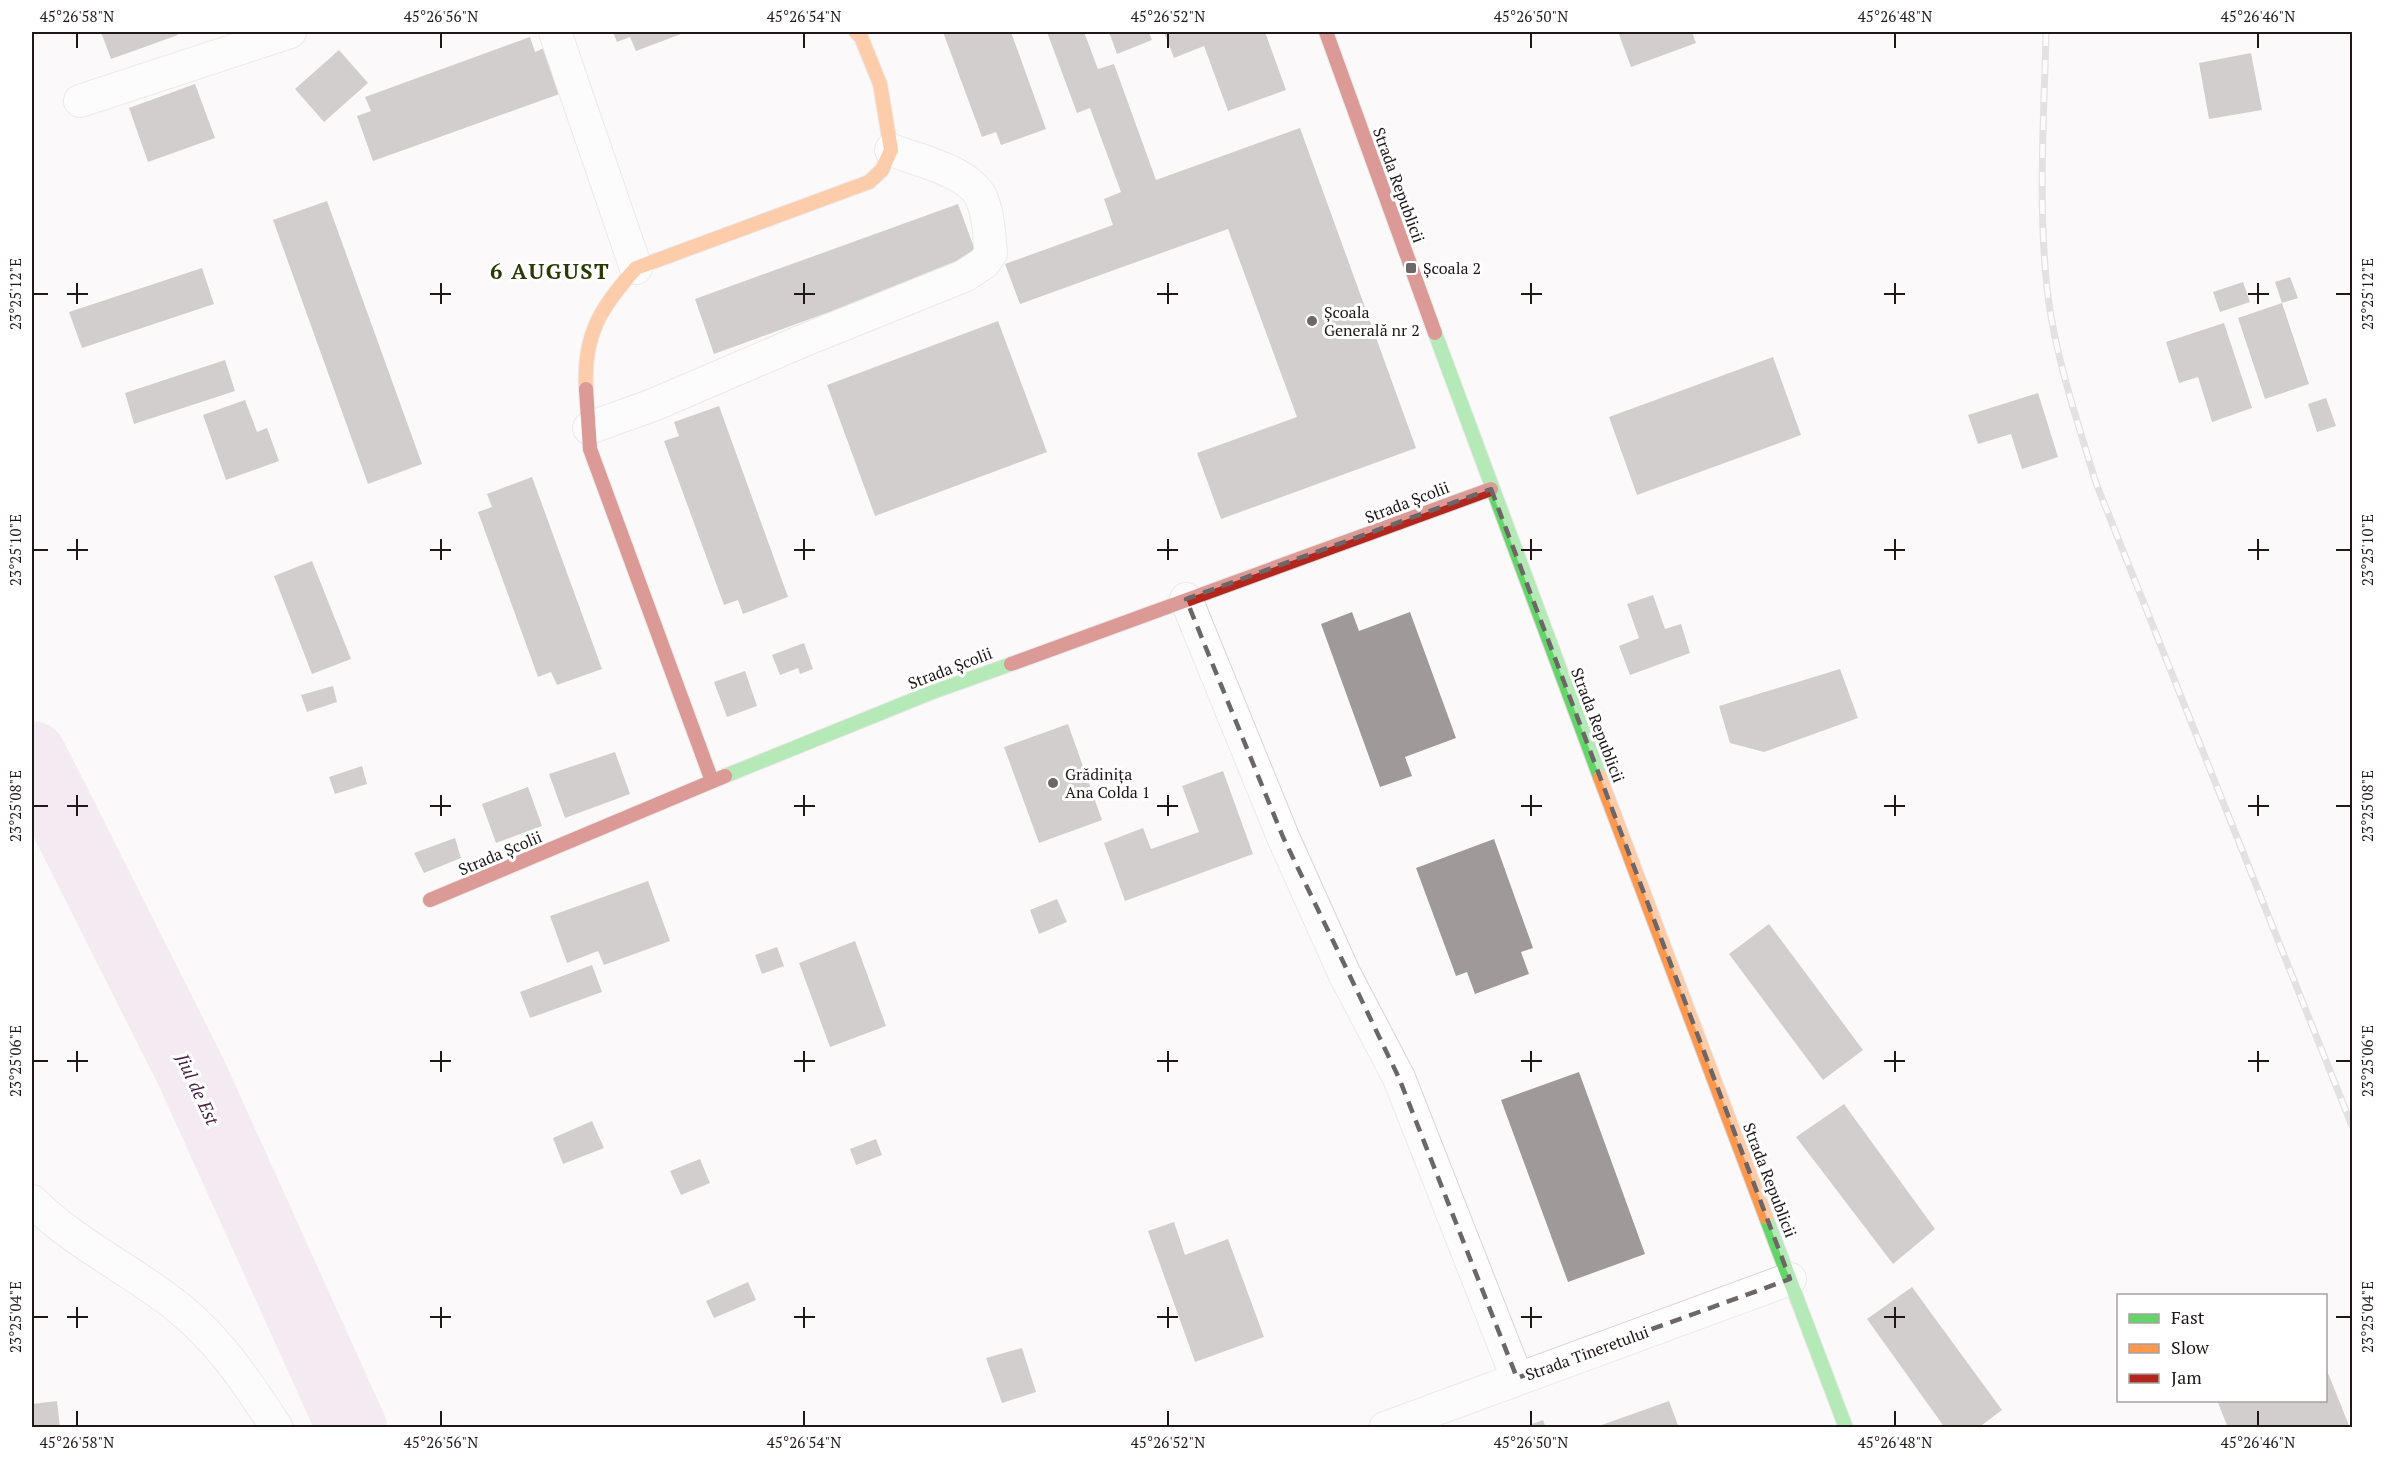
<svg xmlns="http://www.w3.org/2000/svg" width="2384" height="1459" viewBox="0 0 2384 1459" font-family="'PT Serif',serif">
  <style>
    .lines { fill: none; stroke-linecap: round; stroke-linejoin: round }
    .river { stroke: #ecdae8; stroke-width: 70 }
    .building { fill: #9f9a99 }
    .street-casing { stroke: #dad5d5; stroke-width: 34 }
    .fast-casing { stroke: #dad5d5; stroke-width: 16 }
    .slow-casing { stroke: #dad5d5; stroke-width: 16 }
    .jam-casing { stroke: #dad5d5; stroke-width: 16 }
    .street { stroke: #fefefe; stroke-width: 32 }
    .fast { stroke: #63d668; stroke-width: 14 }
    .slow { stroke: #ff974d; stroke-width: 14 }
    .jam { stroke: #b3261e; stroke-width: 14 }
    .rail-casing { stroke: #c6c5c5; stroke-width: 7 }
    .rail { stroke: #fff; stroke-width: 4.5; stroke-dasharray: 14; stroke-linecap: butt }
    .marked { fill: none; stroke: #6c6667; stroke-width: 4.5; stroke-dasharray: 12 8; stroke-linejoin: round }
    .ticks { fill: none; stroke: #1f1718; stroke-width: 2 }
    .poi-dot { fill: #6c6667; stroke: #fff; stroke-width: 2 }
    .labels { text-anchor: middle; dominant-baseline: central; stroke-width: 6; stroke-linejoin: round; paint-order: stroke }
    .street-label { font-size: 16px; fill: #1f1718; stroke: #fff }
    .poi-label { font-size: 16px; fill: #1f1718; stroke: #fff; text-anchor: start }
    .water-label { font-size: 18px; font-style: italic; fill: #452140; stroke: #fff }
    .district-label { font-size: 22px; font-weight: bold; letter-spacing: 1.5px; fill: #283b05; stroke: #fff }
    .neatline { fill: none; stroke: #1f1718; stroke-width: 2 }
    .ticks-label { font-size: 15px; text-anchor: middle; fill: #1f1718 }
  </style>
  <rect width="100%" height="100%" fill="#fbf9f9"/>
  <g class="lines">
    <path class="river" d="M 32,756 L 191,1072 L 352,1428"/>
  </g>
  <path class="building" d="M 101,32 L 176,32 L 178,35 L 111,59 Z
    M 613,32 L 680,32 L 681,34 L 636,51 L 630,37 L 617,42 Z
    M 943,32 L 1011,32 L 1046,129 L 1001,145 L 996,132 L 982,137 Z
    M 1047,32 L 1084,32 L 1098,69 L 1114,64 L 1156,180 L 1300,128 L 1416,448 L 1221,519 L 1197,453 L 1297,417 L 1228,229 L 1020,304 L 1005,264 L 1113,225 L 1104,199 L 1121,192 L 1090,108 L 1077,113 Z
    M 1109,32 L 1149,32 L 1152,40 L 1117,54 Z
    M 1164,32 L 1265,32 L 1286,90 L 1228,111 L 1204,46 L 1174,58 Z
    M 1618,32 L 1692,32 L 1696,43 L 1631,67 Z
    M 530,37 L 535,52 L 549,46 L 565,92 L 373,161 L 357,116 L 371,111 L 365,97 Z
    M 339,50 L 368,83 L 324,122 L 295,89 Z
    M 2251,53 L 2262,110 L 2209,119 L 2199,63 Z
    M 195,84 L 215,138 L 148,162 L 129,108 Z
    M 327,201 L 422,464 L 368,484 L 273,220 Z
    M 958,204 L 978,258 L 714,354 L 695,299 Z
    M 202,268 L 214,304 L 82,348 L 69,312 Z
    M 2290,277 L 2298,298 L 2282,303 L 2275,282 Z
    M 2243,282 L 2250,302 L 2220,312 L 2213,292 Z
    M 2282,303 L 2309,384 L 2265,399 L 2238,318 Z
    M 998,321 L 1047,452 L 875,516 L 827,385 Z
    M 2224,323 L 2252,408 L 2212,422 L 2198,377 L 2179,383 L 2166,342 Z
    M 1773,357 L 1801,435 L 1637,495 L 1609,417 Z
    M 225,360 L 235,391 L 134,424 L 125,393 Z
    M 2038,393 L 2058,457 L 2022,469 L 2011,434 L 1978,444 L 1968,415 Z
    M 2326,398 L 2336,426 L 2317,432 L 2308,404 Z
    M 245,400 L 257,432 L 267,428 L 279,461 L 226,480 L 203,415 Z
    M 719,406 L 788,597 L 743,614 L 738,600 L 724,605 L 664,441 L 679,436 L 674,422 Z
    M 532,477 L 602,669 L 557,685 L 551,672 L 538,677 L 478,512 L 492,507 L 487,494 Z
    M 312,561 L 351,659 L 312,674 L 274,576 Z
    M 1653,595 L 1665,629 L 1681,624 L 1690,653 L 1630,675 L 1619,646 L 1639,638 L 1627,604 Z
    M 1352,612 L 1359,631 L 1410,612 L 1456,738 L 1405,757 L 1412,776 L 1380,787 L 1321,624 Z
    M 804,643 L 813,669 L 800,674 L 798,668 L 780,675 L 772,655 Z
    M 1840,669 L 1858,718 L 1764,752 L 1730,743 L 1719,706 Z
    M 745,671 L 757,706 L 727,717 L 714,682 Z
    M 333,686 L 337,702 L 307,712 L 301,695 Z
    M 1068,724 L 1102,820 L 1039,843 L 1004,747 Z
    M 615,752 L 630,794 L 565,818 L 549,774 Z
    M 362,766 L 367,784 L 335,794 L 329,777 Z
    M 1223,771 L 1253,854 L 1125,901 L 1104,843 L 1143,828 L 1151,849 L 1199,832 L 1182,786 Z
    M 528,787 L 542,826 L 496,843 L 482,804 Z
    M 455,838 L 461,858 L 424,873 L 414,853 Z
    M 1494,839 L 1533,948 L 1521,952 L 1529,974 L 1475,994 L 1467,972 L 1456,976 L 1416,868 Z
    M 648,881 L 670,941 L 604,965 L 598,951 L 567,963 L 550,916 Z
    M 1057,899 L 1067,922 L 1039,934 L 1030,910 Z
    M 1769,924 L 1863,1050 L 1823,1080 L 1729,954 Z
    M 855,941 L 886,1026 L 830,1047 L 799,963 Z
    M 777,947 L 784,966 L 762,974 L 755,955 Z
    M 592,965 L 602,992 L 530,1018 L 520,992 Z
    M 1579,1072 L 1645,1254 L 1568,1282 L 1501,1100 Z
    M 1844,1104 L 1935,1229 L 1893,1264 L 1796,1137 Z
    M 592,1121 L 604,1148 L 563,1164 L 553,1138 Z
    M 876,1139 L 882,1155 L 856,1165 L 850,1149 Z
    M 700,1159 L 710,1183 L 681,1195 L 670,1171 Z
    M 1174,1222 L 1185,1255 L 1228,1239 L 1264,1337 L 1195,1362 L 1148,1231 Z
    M 748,1282 L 756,1300 L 714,1318 L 706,1301 Z
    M 1912,1287 L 2002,1410 L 1978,1428 L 1945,1428 L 1867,1319 Z
    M 1022,1348 L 1036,1392 L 1002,1403 L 986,1358 Z
    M 2326,1368 L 2350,1428 L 2228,1428 L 2217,1400 L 2326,1400 Z
    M 57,1401 L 60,1428 L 32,1428 L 32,1404 Z
    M 1669,1401 L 1679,1428 L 1596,1428 L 1596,1427 Z
    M 1543,1420 L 1546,1428 L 1523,1428 L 1523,1427 Z"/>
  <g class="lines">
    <defs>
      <path id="street" d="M 555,32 L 636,268
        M 80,101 L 290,32
        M 589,428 L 653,405 L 800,342 L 964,276 L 984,263 L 991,253 C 989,235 989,215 981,197 C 968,171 917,160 891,150
        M 1186,599 L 1283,837 L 1344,973 L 1399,1078 L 1517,1378
        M 32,1201 C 75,1244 132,1270 179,1308 C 221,1342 248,1384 277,1428
        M 1385,1428 L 1790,1279"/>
      <path id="fast" d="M 1435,333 L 1600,777
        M 725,776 L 930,693 L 1011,664
        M 1766,1217 L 1846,1428"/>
      <path id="slow" d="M 586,389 C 583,334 601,307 636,268 L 869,182 L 882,170 L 891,150 L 880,84 L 861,37 L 856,32
        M 1600,777 L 1766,1217"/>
      <path id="jam" d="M 1326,32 L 1435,333
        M 586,389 L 590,449 L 712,781
        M 1011,664 L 1491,489
        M 430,900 L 725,776"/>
    </defs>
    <use href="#street" class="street-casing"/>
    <use href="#fast" class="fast-casing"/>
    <use href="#slow" class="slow-casing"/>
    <use href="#jam" class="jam-casing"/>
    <use href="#street" class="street"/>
    <use href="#fast" class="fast"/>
    <use href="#slow" class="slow"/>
    <use href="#jam" class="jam"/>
    <defs>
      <path id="rail" d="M 2046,32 C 2044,117 2038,203 2047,288 C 2054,353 2077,420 2096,483 L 2352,1126"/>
    </defs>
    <use href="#rail" class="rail-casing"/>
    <use href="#rail" class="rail"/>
  </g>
  <path d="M0 0H2384V1459H0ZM 1491,489 L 1790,1279 L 1517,1378 L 1399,1078 L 1283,837 L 1186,599 Z" fill="#fbf9f9" fill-opacity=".55" fill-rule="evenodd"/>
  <path class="marked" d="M 1491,489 L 1790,1279 L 1517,1378 L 1399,1078 L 1283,837 L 1186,599 Z"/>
  <path class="ticks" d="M 77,33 L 77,48M 441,33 L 441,48M 804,33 L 804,48M 1168,33 L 1168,48M 1531,33 L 1531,48M 1895,33 L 1895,48M 2258,33 L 2258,48M 77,283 L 77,304M 441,283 L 441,304M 804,283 L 804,304M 1168,283 L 1168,304M 1531,283 L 1531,304M 1895,283 L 1895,304M 2258,283 L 2258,304M 33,294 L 48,294M 67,294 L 88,294M 430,294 L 451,294M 794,294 L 815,294M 1157,294 L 1178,294M 1521,294 L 1542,294M 1884,294 L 1905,294M 2248,294 L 2269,294M 2336,294 L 2351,294M 77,539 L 77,560M 441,539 L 441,560M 804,539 L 804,560M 1168,539 L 1168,560M 1531,539 L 1531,560M 1895,539 L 1895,560M 2258,539 L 2258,560M 33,550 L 48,550M 67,550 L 88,550M 430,550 L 451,550M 794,550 L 815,550M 1157,550 L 1178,550M 1521,550 L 1542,550M 1884,550 L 1905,550M 2248,550 L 2269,550M 2336,550 L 2351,550M 77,795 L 77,816M 441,795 L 441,816M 804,795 L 804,816M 1168,795 L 1168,816M 1531,795 L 1531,816M 1895,795 L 1895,816M 2258,795 L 2258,816M 33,806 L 48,806M 67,806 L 88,806M 430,806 L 451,806M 794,806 L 815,806M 1157,806 L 1178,806M 1521,806 L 1542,806M 1884,806 L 1905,806M 2248,806 L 2269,806M 2336,806 L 2351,806M 77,1051 L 77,1072M 441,1051 L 441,1072M 804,1051 L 804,1072M 1168,1051 L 1168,1072M 1531,1051 L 1531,1072M 1895,1051 L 1895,1072M 2258,1051 L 2258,1072M 33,1061 L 48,1061M 67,1061 L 88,1061M 430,1061 L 451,1061M 794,1061 L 815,1061M 1157,1061 L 1178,1061M 1521,1061 L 1542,1061M 1884,1061 L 1905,1061M 2248,1061 L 2269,1061M 2336,1061 L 2351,1061M 77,1307 L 77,1328M 441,1307 L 441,1328M 804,1307 L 804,1328M 1168,1307 L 1168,1328M 1531,1307 L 1531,1328M 1895,1307 L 1895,1328M 33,1317 L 48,1317M 67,1317 L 88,1317M 430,1317 L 451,1317M 794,1317 L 815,1317M 1157,1317 L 1178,1317M 1521,1317 L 1542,1317M 1884,1317 L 1905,1317M 2336,1317 L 2351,1317M 77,1411 L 77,1426M 441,1411 L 441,1426M 804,1411 L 804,1426M 1168,1411 L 1168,1426M 1531,1411 L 1531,1426M 1895,1411 L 1895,1426M 2258,1411 L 2258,1426"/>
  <g class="poi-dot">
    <rect x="1405" y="262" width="12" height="12" rx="3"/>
    <circle cx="1312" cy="321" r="6"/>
    <circle cx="1053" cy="783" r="6"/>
  </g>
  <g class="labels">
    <g class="street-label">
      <text transform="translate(1399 185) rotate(70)">Strada Republicii</text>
      <text transform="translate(1407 502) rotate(-21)">Strada Școlii</text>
      <text transform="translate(950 668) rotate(-21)">Strada Școlii</text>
      <text transform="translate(1598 725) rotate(69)">Strada Republicii</text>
      <text transform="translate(500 853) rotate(-23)">Strada Școlii</text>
      <text transform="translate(1770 1180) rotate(69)">Strada Republicii</text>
      <text transform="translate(1587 1353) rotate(-20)">Strada Tineretului</text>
    </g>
    <g class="poi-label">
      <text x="1423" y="268">Școala 2</text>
      <text x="1324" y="312">Școala<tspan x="1324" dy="18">Generală nr 2</tspan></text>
      <text x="1065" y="774">Grădinița<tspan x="1065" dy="18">Ana Colda 1</tspan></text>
    </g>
    <g class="water-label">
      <text transform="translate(198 1089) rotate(65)">Jiul de Est</text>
    </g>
    <g class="district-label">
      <text x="550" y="270">6 AUGUST</text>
    </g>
  </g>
  <rect width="2384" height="1459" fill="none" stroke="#ffffff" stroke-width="66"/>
  <rect x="2117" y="1294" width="210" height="108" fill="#ffffff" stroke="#a5a2a3" stroke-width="1.5"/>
  <rect x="2129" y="1314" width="30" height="9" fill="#63d668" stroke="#a5a2a3" stroke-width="1.5"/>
  <text x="2171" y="1324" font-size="18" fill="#1f1718">Fast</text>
  <rect x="2129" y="1344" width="30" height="9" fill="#ff974d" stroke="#a5a2a3" stroke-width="1.5"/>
  <text x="2171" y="1354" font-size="18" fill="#1f1718">Slow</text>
  <rect x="2129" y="1374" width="30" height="9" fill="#b3261e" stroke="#a5a2a3" stroke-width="1.5"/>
  <text x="2171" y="1384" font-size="18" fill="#1f1718">Jam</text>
  <rect x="33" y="33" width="2318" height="1393" class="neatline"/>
  <g class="ticks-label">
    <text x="77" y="22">45°26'58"N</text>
    <text x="441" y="22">45°26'56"N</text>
    <text x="804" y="22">45°26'54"N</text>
    <text x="1168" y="22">45°26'52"N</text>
    <text x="1531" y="22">45°26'50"N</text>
    <text x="1895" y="22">45°26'48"N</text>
    <text x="2258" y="22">45°26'46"N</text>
    <text transform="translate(2368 294) rotate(-90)" y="5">23°25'12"E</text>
    <text transform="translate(16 294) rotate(-90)" y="5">23°25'12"E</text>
    <text transform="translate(2368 550) rotate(-90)" y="5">23°25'10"E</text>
    <text transform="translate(16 550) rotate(-90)" y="5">23°25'10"E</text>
    <text transform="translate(2368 806) rotate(-90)" y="5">23°25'08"E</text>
    <text transform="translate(16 806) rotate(-90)" y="5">23°25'08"E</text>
    <text transform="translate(2368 1061) rotate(-90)" y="5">23°25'06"E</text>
    <text transform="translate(16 1061) rotate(-90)" y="5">23°25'06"E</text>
    <text transform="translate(2368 1317) rotate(-90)" y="5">23°25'04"E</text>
    <text transform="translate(16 1317) rotate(-90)" y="5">23°25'04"E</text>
    <text x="77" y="1448">45°26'58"N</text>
    <text x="441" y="1448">45°26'56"N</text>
    <text x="804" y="1448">45°26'54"N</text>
    <text x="1168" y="1448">45°26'52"N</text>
    <text x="1531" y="1448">45°26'50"N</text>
    <text x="1895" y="1448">45°26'48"N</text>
    <text x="2258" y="1448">45°26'46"N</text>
  </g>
</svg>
